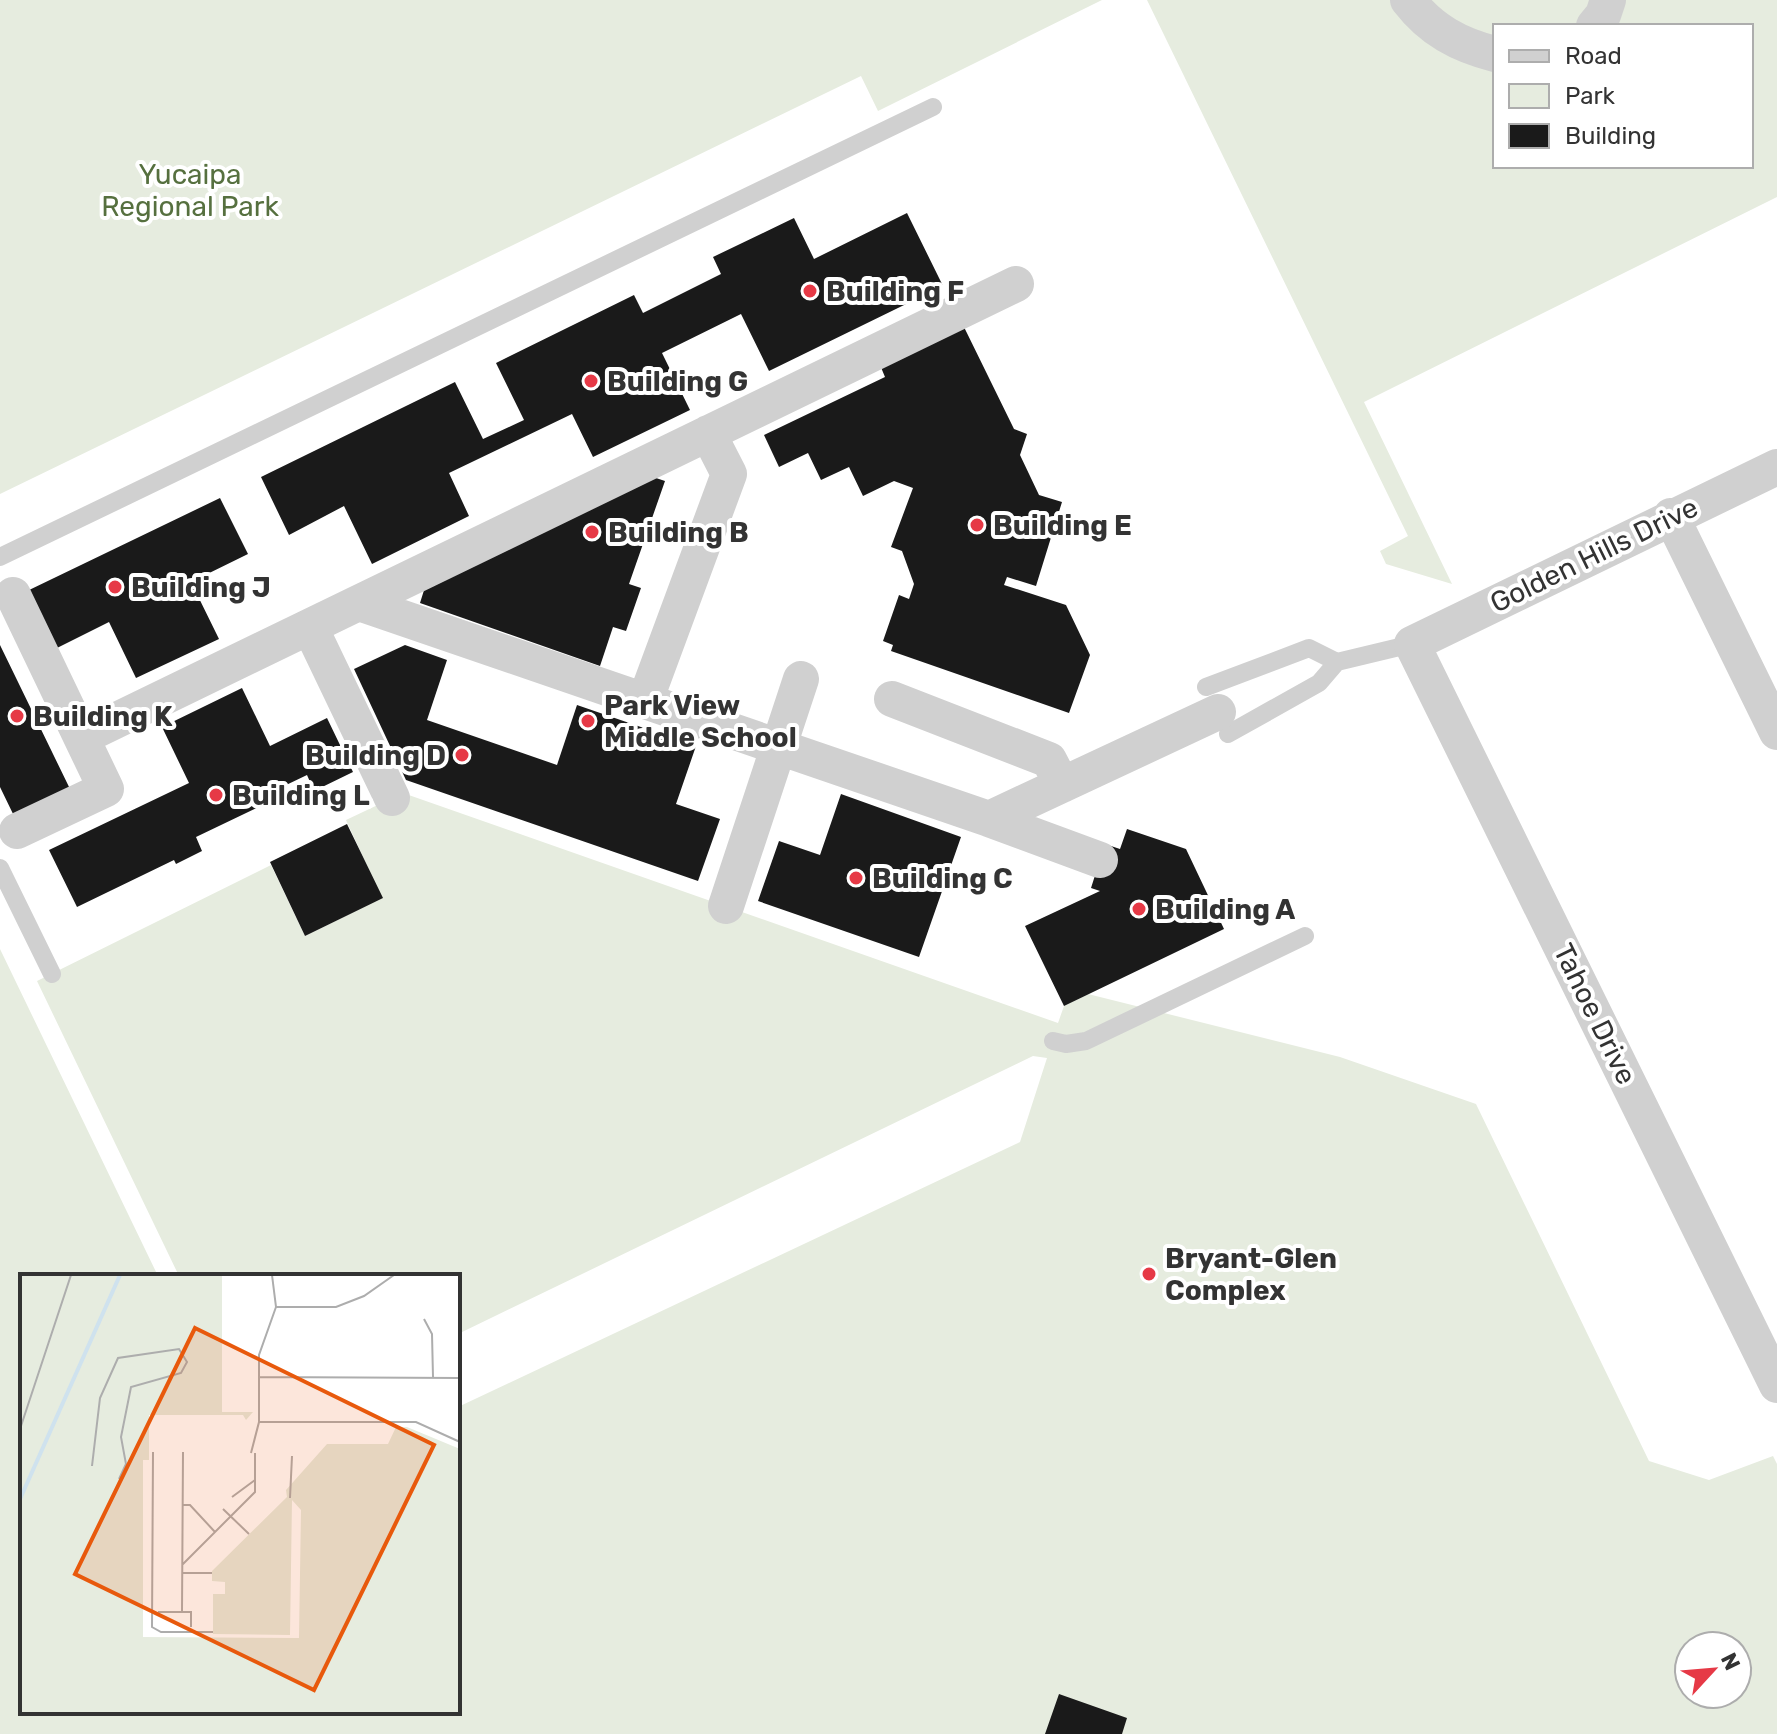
<svg xmlns="http://www.w3.org/2000/svg" width="1777" height="1734" viewBox="0 0 1777 1734" font-family="Rubik,sans-serif">
  <style>
    .green { fill: #e6ecdf; fill-rule: evenodd }
    .building { fill: #1a1a1a }
    .lines { fill: none; stroke-linecap: round; stroke-linejoin: round }
    .lane { stroke: #d0d0d0; stroke-width: 18 }
    .street { stroke: #d0d0d0; stroke-width: 36 }
    .poi-dot { fill: #e63946; stroke: #fff; stroke-width: 3 }
    .labels { text-anchor: middle; dominant-baseline: central; stroke-width: 8; stroke-linejoin: round; paint-order: stroke }
    .park-label { font-size: 28px; fill: #56703f; stroke: #fff }
    .poi-label { font-size: 28px; font-weight: bold; fill: #333; stroke: #fff; text-anchor: start }
    .street-label { font-size: 28px; fill: #333; stroke: #fff }
    .inset-river { fill: none; stroke: #cfe2ee; stroke-width: 4 }
    .inset-road { fill: none; stroke: #adadad; stroke-width: 2 }
    .view { fill: #e8590c; fill-opacity: 0.15; stroke: #e8590c; stroke-width: 4 }
    .inset-edge { fill: none; stroke: #333; stroke-width: 4 }
  </style>
  <rect width="100%" height="100%" fill="#fff"/>
  <path class="green" d="M 0,0 L 1102,0 L 878,111 L 861,76 L 0,494 Z
    M 1147,0 L 1777,0 L 1777,197 L 1364,402 L 1452,584 L 1386,564 L 1380,551 L 1408,536 ZM 1495,26 L 1751,26 L 1751,166 L 1495,166 Z
    M 403,793 L 1058,1023 L 1064,1006 L 1088,994 L 1340,1057 L 1476,1104 L 1649,1461 L 1709,1480 L 1773,1456 L 1777,1464 L 1777,1734 L 0,1734 L 0,949 L 158,1276 L 22,1276 L 22,1712 L 458,1712 L 458,1407 L 1020,1142 L 1047,1058 L 1033,1056 L 458,1334 L 458,1276 L 179,1276 L 37,981 L 271,865 L 305,936 L 382,898 L 346,820 ZM 1689,1646 L 1737,1646 L 1737,1694 L 1689,1694 Z"/>
  <path class="building" d="M 907,213 L 943,286 L 769,371 L 741,314 L 662,353 L 690,410 L 593,457 L 572,414 L 449,473 L 469,516 L 372,564 L 344,506 L 289,535 L 261,477 L 455,382 L 483,439 L 524,420 L 496,363 L 634,295 L 643,313 L 721,274 L 713,257 L 794,218 L 814,259 Z
    M 963,325 L 1014,429 L 1027,434 L 1020,455 L 1039,495 L 1062,502 L 1036,586 L 1007,577 L 1004,585 L 1066,605 L 1090,655 L 1069,713 L 891,651 L 893,645 L 883,641 L 899,595 L 909,599 L 914,584 L 902,551 L 891,547 L 913,488 L 894,481 L 863,496 L 849,467 L 821,480 L 808,453 L 779,467 L 764,435 L 885,377 L 880,365 Z
    M 653,477 L 665,481 L 629,584 L 641,588 L 626,631 L 613,627 L 600,666 L 420,603 L 425,587 Z
    M 220,498 L 248,554 L 191,582 L 219,639 L 136,678 L 109,622 L 53,650 L 25,592 Z
    M 0,645 L 71,791 L 15,818 L 0,787 Z
    M 405,645 L 447,660 L 427,720 L 557,765 L 577,705 L 696,746 L 676,804 L 720,819 L 698,881 L 406,780 L 354,669 Z
    M 242,688 L 270,746 L 327,718 L 353,772 L 314,791 L 307,775 L 259,798 L 263,805 L 196,837 L 202,851 L 176,864 L 174,860 L 77,907 L 49,850 L 189,783 L 162,727 Z
    M 841,794 L 961,837 L 919,957 L 758,901 L 779,841 L 820,855 Z
    M 347,824 L 383,898 L 305,936 L 270,862 Z
    M 1127,829 L 1186,849 L 1224,929 L 1064,1006 L 1025,926 L 1100,891 L 1091,888 L 1105,844 L 1120,849 Z
    M 1059,1694 L 1127,1718 L 1122,1734 L 1045,1734 Z"/>
  <g class="lines">
    <path class="lane" d="M 0,557 L 933,107
      M 1206,687 L 1309,648 L 1337,662
      M 1228,734 L 1319,683 L 1337,662 L 1412,644
      M 0,868 L 52,974
      M 1053,1041 L 1066,1044 L 1086,1041 L 1305,936"/>
    <path class="street" d="M 1408,0 C 1431,30 1459,45 1495,54
      M 1594,26 L 1603,15 L 1608,0
      M 1777,467 L 1412,644 L 1777,1385
      M 1671,516 L 1777,732
      M 13,595 L 106,789 L 17,831
      M 359,603 L 989,819 L 1218,712
      M 310,627 L 392,798
      M 892,699 L 1049,760 L 1062,785
      M 645,701 L 729,474 L 708,433
      M 82,737 L 1016,284
      M 989,819 L 1100,860
      M 726,906 L 801,679"/>
  </g>
  <g class="poi-dot">
    <circle cx="810" cy="291" r="8"/>
    <circle cx="591" cy="381" r="8"/>
    <circle cx="977" cy="525" r="8"/>
    <circle cx="592" cy="532" r="8"/>
    <circle cx="115" cy="587" r="8"/>
    <circle cx="17" cy="716" r="8"/>
    <circle cx="588" cy="721" r="8"/>
    <circle cx="462" cy="755" r="8"/>
    <circle cx="216" cy="795" r="8"/>
    <circle cx="856" cy="878" r="8"/>
    <circle cx="1139" cy="909" r="8"/>
    <circle cx="1149" cy="1274" r="8"/>
  </g>
  <g class="labels">
    <g class="park-label">
      <text x="190" y="174">Yucaipa<tspan x="190" dy="32">Regional Park</tspan></text>
    </g>
    <g class="poi-label">
      <text x="826" y="291">Building F</text>
      <text x="607" y="381">Building G</text>
      <text x="993" y="525">Building E</text>
      <text x="608" y="532">Building B</text>
      <text x="131" y="587">Building J</text>
      <text x="604" y="705">Park View<tspan x="604" dy="32">Middle School</tspan></text>
      <text x="33" y="716">Building K</text>
      <text x="446" y="755" text-anchor="end">Building D</text>
      <text x="232" y="795">Building L</text>
      <text x="872" y="878">Building C</text>
      <text x="1155" y="909">Building A</text>
      <text x="1165" y="1258">Bryant-Glen<tspan x="1165" dy="32">Complex</tspan></text>
    </g>
    <g class="street-label">
      <text transform="translate(1594 555) rotate(-26)">Golden Hills Drive</text>
      <text transform="translate(1595 1014) rotate(64)">Tahoe Drive</text>
    </g>
  </g>
  <g transform="translate(20 1274)">
    <rect width="440" height="440" fill="#fff"/>
    <path d="M 0,1 L 202,1 L 202,138 L 233,138 L 226,146 L 223,141 L 129,141 L 129,186 L 123,186 L 123,363 L 279,364 L 281,236 L 272,226 L 270,361 L 193,360 L 193,320 L 205,320 L 205,308 L 192,307 L 192,297 L 267,223 L 266,216 L 307,170 L 368,170 L 376,153 L 387,153 L 440,175 L 440,439 L 0,439 Z" fill="#e6ecdf"/>
    <path class="inset-river" d="M 0,225 L 100,1"/>
    <path class="inset-road" d="M 256,33 L 316,33 L 344,22 L 374,1M 404,45 L 412,60 L 413,103M 239,103 L 440,104M 239,148 L 396,148 L 440,168M 0,155 L 51,1M 133,178 L 132,353 L 141,358 L 193,358M 231,179 L 239,148 L 239,81 L 256,33 L 252,1M 72,192 L 80,124 L 98,84 L 159,75 L 167,88 L 161,99 L 111,113 L 101,163 L 106,190 L 99,205M 212,223 L 235,206M 270,224 L 272,182M 162,231 L 170,231 L 195,258M 203,235 L 229,260M 162,291 L 235,218 L 235,179M 162,299 L 192,299M 138,338 L 171,338 L 171,353M 162,338 L 163,178"/>
    <path class="view" d="M 175,54 L 414,171 L 294,416 L 55,300 Z"/>
    <rect width="440" height="440" class="inset-edge"/>
  </g>
  <rect x="1493" y="24" width="260" height="144" fill="#ffffff" stroke="#adadad" stroke-width="2"/>
  <rect x="1509" y="50" width="40" height="12" fill="#d0d0d0" stroke="#adadad" stroke-width="2"/>
  <text x="1565" y="64" font-size="24" fill="#333333">Road</text>
  <rect x="1509" y="84" width="40" height="24" fill="#e6ecdf" stroke="#adadad" stroke-width="2"/>
  <text x="1565" y="104" font-size="24" fill="#333333">Park</text>
  <rect x="1509" y="124" width="40" height="24" fill="#1a1a1a" stroke="#adadad" stroke-width="2"/>
  <text x="1565" y="144" font-size="24" fill="#333333">Building</text>
  <g transform="translate(1713 1670) rotate(64)"><circle r="38" fill="#ffffff" stroke="#adadad" stroke-width="2"/>
  <path d="M0-6L14 30L0 20L-14 30Z" fill="#e63946"/>
  <text y="-12" font-size="22" font-weight="bold" text-anchor="middle" fill="#333333">N</text>
  </g>
</svg>
